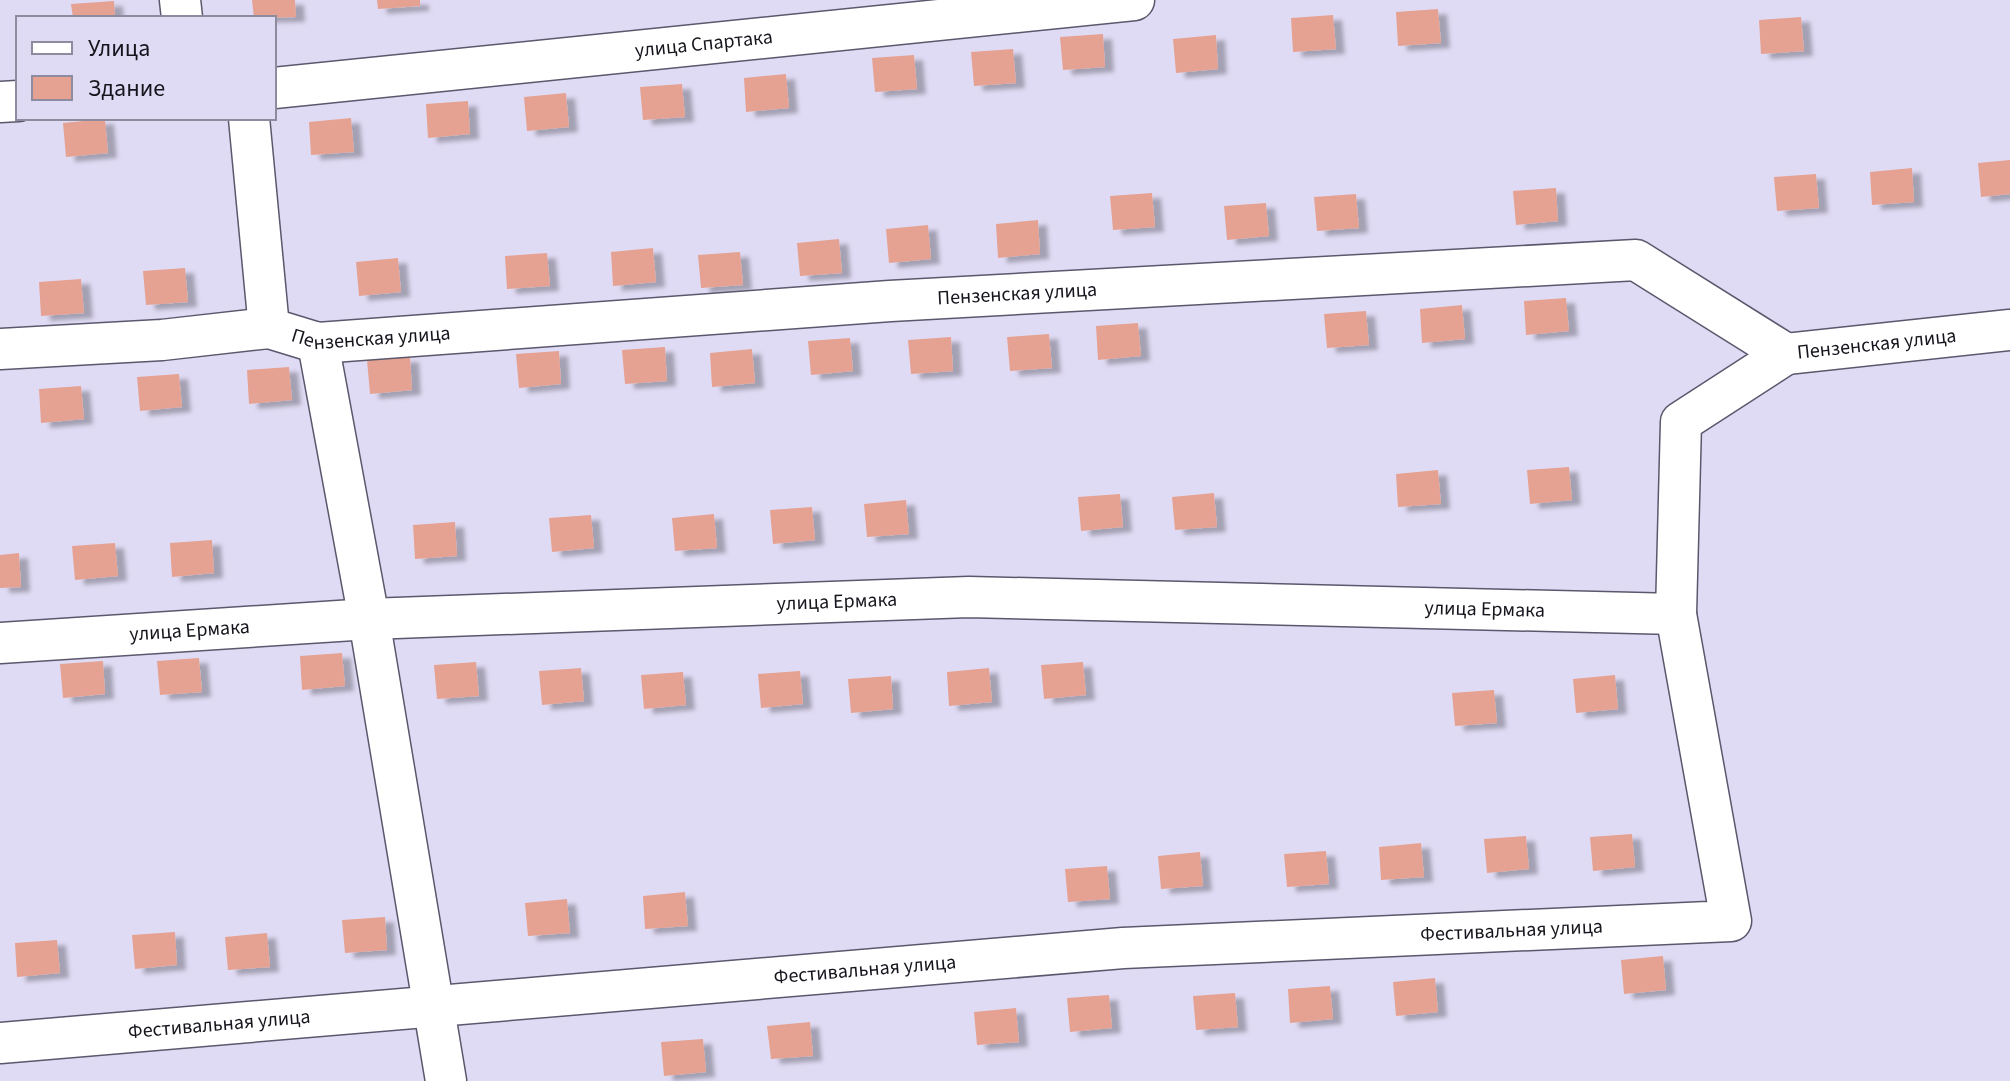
<svg xmlns="http://www.w3.org/2000/svg" width="2010" height="1081" viewBox="0 0 2010 1081" font-family="'Source Sans 3',sans-serif">
  <style>
    .building { fill: #e5a292; filter: url(#shadow) }
    .lines { fill: none; stroke-linecap: round; stroke-linejoin: round }
    .minor-casing { stroke: #5b576c; stroke-width: 43 }
    .minor { stroke: #fff; stroke-width: 40 }
    .labels { text-anchor: middle; dominant-baseline: central; stroke-width: 6; stroke-linejoin: round; paint-order: stroke }
    .street-label { font-size: 20px; fill: #16141c; stroke: #e0dbf4 }
  </style>
  <defs>
    <filter id="shadow"><feDropShadow dx="9" dy="5" stdDeviation="2" flood-color="#0004"/></filter>
  </defs>
  <rect width="100%" height="100%" fill="#e0dbf4"/>
  <path class="building" d="M 252,0 L 295,0 L 296,17 L 254,18 Z
    M 377,0 L 420,0 L 420,6 L 378,9 Z
    M 114,1 L 115,18 L 73,18 L 71,4 Z
    M 1438,9 L 1441,43 L 1398,46 L 1396,12 Z
    M 1333,15 L 1336,49 L 1293,52 L 1291,18 Z
    M 1801,17 L 1804,51 L 1761,54 L 1759,20 Z
    M 1103,34 L 1105,67 L 1063,70 L 1060,37 Z
    M 1216,35 L 1218,69 L 1176,73 L 1173,39 Z
    M 1013,49 L 1016,83 L 974,86 L 971,52 Z
    M 914,55 L 917,89 L 875,92 L 872,58 Z
    M 786,74 L 789,108 L 746,112 L 744,78 Z
    M 682,84 L 685,117 L 643,120 L 640,87 Z
    M 566,93 L 569,127 L 527,131 L 524,97 Z
    M 468,101 L 470,134 L 428,138 L 426,104 Z
    M 351,118 L 354,152 L 311,155 L 309,122 Z
    M 105,119 L 108,153 L 66,157 L 63,123 Z
    M 2010,160 L 2010,194 L 1981,197 L 1978,163 Z
    M 1912,168 L 1914,202 L 1872,205 L 1870,172 Z
    M 1816,174 L 1819,208 L 1777,211 L 1774,177 Z
    M 1556,188 L 1558,221 L 1516,225 L 1513,191 Z
    M 1152,193 L 1155,227 L 1113,230 L 1110,196 Z
    M 1356,194 L 1359,228 L 1317,231 L 1314,197 Z
    M 1266,203 L 1269,236 L 1227,240 L 1224,206 Z
    M 1038,220 L 1040,254 L 998,258 L 996,224 Z
    M 928,225 L 931,259 L 889,263 L 886,229 Z
    M 839,239 L 842,273 L 800,276 L 797,243 Z
    M 653,248 L 656,282 L 613,286 L 611,252 Z
    M 740,252 L 743,285 L 701,288 L 698,255 Z
    M 547,253 L 550,286 L 507,289 L 505,256 Z
    M 398,258 L 401,292 L 359,296 L 356,262 Z
    M 185,268 L 188,302 L 146,305 L 143,271 Z
    M 81,279 L 84,313 L 41,316 L 39,282 Z
    M 1566,298 L 1569,331 L 1526,335 L 1524,301 Z
    M 1462,305 L 1465,339 L 1422,343 L 1420,309 Z
    M 1366,311 L 1369,345 L 1327,348 L 1324,314 Z
    M 1138,323 L 1141,356 L 1098,360 L 1096,326 Z
    M 1049,334 L 1052,368 L 1010,371 L 1007,337 Z
    M 951,337 L 953,371 L 911,374 L 908,340 Z
    M 850,338 L 853,371 L 811,375 L 808,341 Z
    M 665,347 L 667,381 L 625,384 L 622,350 Z
    M 752,349 L 755,383 L 712,387 L 710,353 Z
    M 559,351 L 561,384 L 519,388 L 516,354 Z
    M 410,357 L 412,390 L 370,394 L 367,360 Z
    M 289,367 L 292,400 L 249,404 L 247,370 Z
    M 179,374 L 182,407 L 140,411 L 137,377 Z
    M 81,386 L 84,419 L 41,423 L 39,389 Z
    M 1569,467 L 1572,500 L 1530,504 L 1527,470 Z
    M 1438,470 L 1441,504 L 1398,507 L 1396,474 Z
    M 1214,493 L 1217,527 L 1175,530 L 1172,497 Z
    M 1120,494 L 1123,527 L 1081,531 L 1078,497 Z
    M 906,500 L 909,534 L 867,537 L 864,504 Z
    M 812,507 L 815,540 L 773,544 L 770,510 Z
    M 714,514 L 717,548 L 675,551 L 672,518 Z
    M 591,515 L 594,548 L 552,552 L 549,518 Z
    M 455,522 L 457,556 L 415,559 L 413,525 Z
    M 212,540 L 214,573 L 172,577 L 170,543 Z
    M 115,543 L 118,576 L 75,580 L 72,546 Z
    M 19,553 L 21,587 L 0,588 L 0,555 Z
    M 342,653 L 345,686 L 302,690 L 300,656 Z
    M 199,658 L 202,692 L 160,695 L 157,661 Z
    M 103,661 L 105,694 L 63,698 L 60,664 Z
    M 476,662 L 479,696 L 437,699 L 434,665 Z
    M 1083,662 L 1086,695 L 1044,699 L 1041,665 Z
    M 581,668 L 584,701 L 542,705 L 539,671 Z
    M 989,668 L 992,702 L 949,706 L 947,672 Z
    M 800,671 L 803,704 L 761,708 L 758,674 Z
    M 683,672 L 686,705 L 644,709 L 641,675 Z
    M 1615,675 L 1618,709 L 1576,713 L 1573,679 Z
    M 891,676 L 893,709 L 851,713 L 848,679 Z
    M 1494,690 L 1497,723 L 1455,726 L 1452,693 Z
    M 1632,834 L 1635,867 L 1593,871 L 1590,837 Z
    M 1526,836 L 1529,869 L 1487,873 L 1484,839 Z
    M 1421,843 L 1424,877 L 1381,880 L 1379,847 Z
    M 1326,851 L 1329,884 L 1287,887 L 1284,854 Z
    M 1200,852 L 1203,886 L 1161,889 L 1158,856 Z
    M 1107,866 L 1110,899 L 1068,902 L 1065,869 Z
    M 685,892 L 688,926 L 645,929 L 643,896 Z
    M 567,899 L 570,933 L 528,936 L 525,903 Z
    M 385,917 L 387,950 L 345,953 L 342,920 Z
    M 175,932 L 177,965 L 135,969 L 132,935 Z
    M 267,933 L 270,967 L 228,970 L 225,937 Z
    M 57,940 L 60,973 L 17,977 L 15,943 Z
    M 1663,956 L 1666,990 L 1624,994 L 1621,960 Z
    M 1435,978 L 1438,1012 L 1396,1016 L 1393,982 Z
    M 1330,986 L 1333,1019 L 1290,1023 L 1288,989 Z
    M 1235,993 L 1238,1027 L 1196,1030 L 1193,996 Z
    M 1109,995 L 1112,1028 L 1070,1032 L 1067,998 Z
    M 1016,1008 L 1019,1042 L 977,1045 L 974,1012 Z
    M 810,1022 L 813,1056 L 771,1059 L 767,1026 Z
    M 703,1039 L 706,1072 L 664,1076 L 661,1042 Z"/>
  <g class="lines">
    <defs>
      <g id="minor">
        <path d="M 180,0 L 182,18"/>
        <path id="s1" d="M 274,88 L 1134,0"/>
        <path d="M 0,102 L 18,101"/>
        <path d="M 249,118 L 269,328"/>
        <path d="M 318,343 L 369,619 L 446,1081"/>
        <path id="s2" d="M 0,349 L 162,340 L 269,328 L 318,343 L 890,301 L 1636,260 L 1786,354 L 2010,330"/>
        <path id="s3" d="M 0,643 L 369,619 L 969,597 L 1676,614"/>
        <path id="s4" d="M 0,1043 L 1123,948 L 1731,921 L 1676,614 L 1681,422 L 1786,354"/>
      </g>
    </defs>
    <use href="#minor" class="minor-casing"/>
    <use href="#minor" class="minor"/>
  </g>
  <g class="labels">
    <g class="street-label">
      <text stroke="none"><textPath href="#s1" startOffset="432">улица Спартака</textPath></text>
      <text stroke="none"><textPath href="#s2" startOffset="1022">Пензенская улица</textPath></text>
      <text stroke="none"><textPath href="#s2" startOffset="374">Пензенская улица</textPath></text>
      <text stroke="none"><textPath href="#s2" startOffset="1910">Пензенская улица</textPath></text>
      <text stroke="none"><textPath href="#s3" startOffset="838">улица Ермака</textPath></text>
      <text stroke="none"><textPath href="#s3" startOffset="1486">улица Ермака</textPath></text>
      <text stroke="none"><textPath href="#s3" startOffset="190">улица Ермака</textPath></text>
      <text stroke="none"><textPath href="#s4" startOffset="1516">Фестивальная улица</textPath></text>
      <text stroke="none"><textPath href="#s4" startOffset="868">Фестивальная улица</textPath></text>
      <text stroke="none"><textPath href="#s4" startOffset="220">Фестивальная улица</textPath></text>
    </g>
  </g>
  <rect x="16" y="16" width="260" height="104" fill="#e0dbf4" stroke="#8f8b9e" stroke-width="2"/>
  <rect x="32" y="42" width="40" height="12" fill="#ffffff" stroke="#8f8b9e" stroke-width="2"/>
  <text x="88" y="56" font-size="24" fill="#16141c">Улица</text>
  <rect x="32" y="76" width="40" height="24" fill="#e5a292" stroke="#8f8b9e" stroke-width="2"/>
  <text x="88" y="96" font-size="24" fill="#16141c">Здание</text>
</svg>
